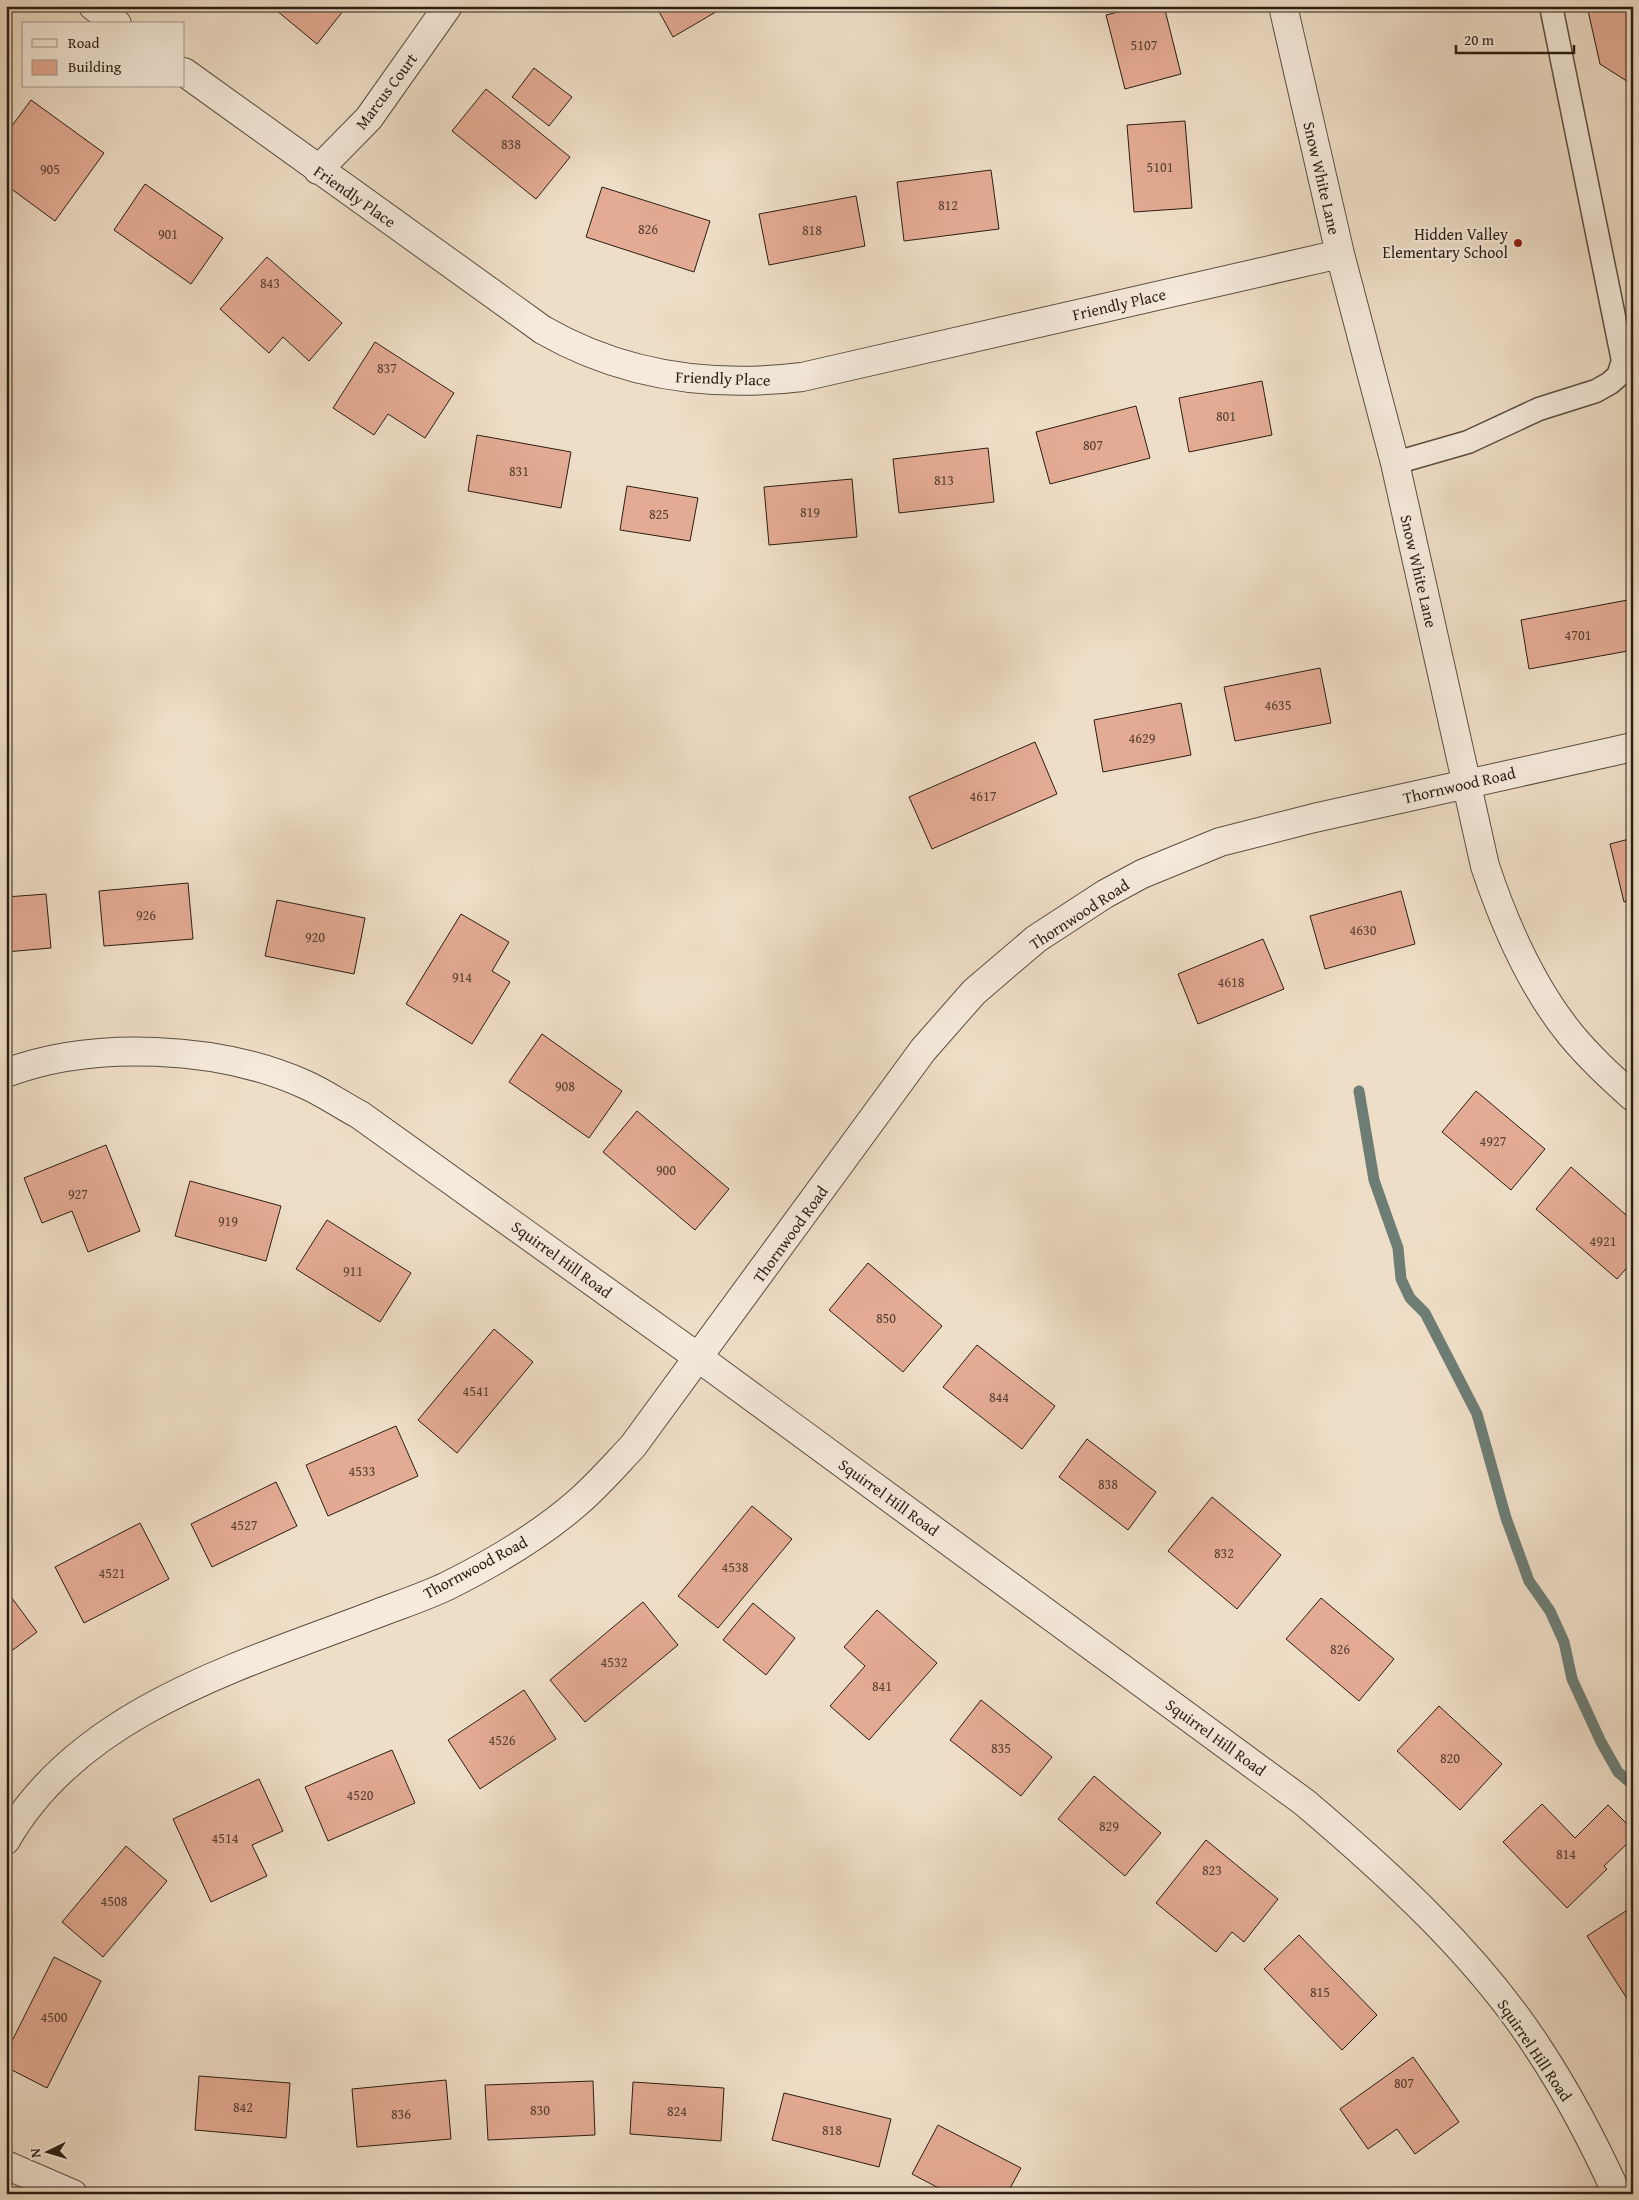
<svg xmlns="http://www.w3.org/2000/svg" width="1639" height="2200" viewBox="0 0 1639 2200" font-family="'Gentium Book Plus',serif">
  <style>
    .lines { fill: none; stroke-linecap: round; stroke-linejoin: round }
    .stream { stroke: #6d7d75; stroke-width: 11 }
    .building { fill: #e4ab94; stroke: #2a1e13 }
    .service-casing { stroke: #5b4e40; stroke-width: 25 }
    .minor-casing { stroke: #5b4e40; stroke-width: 30 }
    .service { stroke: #f5eadb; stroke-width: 22 }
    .minor { stroke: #f5eadb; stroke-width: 28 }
    .poi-dot { fill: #8f2418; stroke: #f5eadb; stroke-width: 2 }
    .labels { text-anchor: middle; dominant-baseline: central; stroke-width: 4; stroke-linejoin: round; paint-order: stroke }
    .number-label { font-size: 14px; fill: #584133 }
    .street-label { font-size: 16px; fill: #2a1e13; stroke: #f5eadb }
    .poi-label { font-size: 16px; fill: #2a1e13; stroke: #f5eadb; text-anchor: end }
  </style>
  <rect width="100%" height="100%" fill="#efdec7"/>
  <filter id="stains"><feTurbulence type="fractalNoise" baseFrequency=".004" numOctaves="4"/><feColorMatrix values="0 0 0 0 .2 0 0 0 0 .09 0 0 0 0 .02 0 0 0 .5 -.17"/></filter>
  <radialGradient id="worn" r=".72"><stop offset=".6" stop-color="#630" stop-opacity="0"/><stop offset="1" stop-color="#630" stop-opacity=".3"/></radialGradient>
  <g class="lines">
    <path class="stream" d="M 1359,1091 L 1374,1180 L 1398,1248 L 1401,1279 L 1410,1298 L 1425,1313 L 1477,1414 L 1506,1518 L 1529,1581 L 1550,1611 L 1564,1642 L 1572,1679 L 1601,1742 L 1618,1772 L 1633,1785"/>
  </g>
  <path class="building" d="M 271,6 L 347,6 L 317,44 Z
    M 656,6 L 726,6 L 673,37 Z
    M 1142,6 L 1164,6 L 1181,74 L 1125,89 L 1106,15 Z
    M 1587,6 L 1633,6 L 1633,85 L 1600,64 Z
    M 534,68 L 572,97 L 549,126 L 512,97 Z
    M 486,89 L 570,157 L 536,199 L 452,131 Z
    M 31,100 L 104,153 L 55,221 L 6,185 L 6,134 Z
    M 1185,121 L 1192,208 L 1134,212 L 1127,125 Z
    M 991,170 L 999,229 L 904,241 L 897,182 Z
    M 145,184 L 223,238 L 191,284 L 114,230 Z
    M 602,187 L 710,221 L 694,272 L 586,237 Z
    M 856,196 L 865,246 L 769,265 L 759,214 Z
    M 267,257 L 342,323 L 309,361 L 283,337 L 269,353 L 220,309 Z
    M 375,342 L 454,393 L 425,438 L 388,414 L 374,435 L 333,408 Z
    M 1262,381 L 1272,435 L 1189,452 L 1179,398 Z
    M 1136,406 L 1150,458 L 1050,484 L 1036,432 Z
    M 477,435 L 571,452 L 561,508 L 468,491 Z
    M 988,448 L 994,502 L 899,513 L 893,459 Z
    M 852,479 L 857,537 L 769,545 L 764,487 Z
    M 627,486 L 698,498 L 690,541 L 620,530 Z
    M 1633,599 L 1633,650 L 1529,669 L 1521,620 Z
    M 1320,668 L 1331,723 L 1235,741 L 1224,687 Z
    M 1181,703 L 1191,755 L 1103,772 L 1094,720 Z
    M 1035,742 L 1057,794 L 932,849 L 909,797 Z
    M 1633,838 L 1633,899 L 1624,902 L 1610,844 Z
    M 188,883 L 193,939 L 104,946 L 99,891 Z
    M 1401,891 L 1415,944 L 1325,969 L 1310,916 Z
    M 46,894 L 51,948 L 6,952 L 6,897 Z
    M 277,900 L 365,918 L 354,974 L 265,956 Z
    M 461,914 L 509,942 L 492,971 L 510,982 L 472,1044 L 406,1004 Z
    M 1263,939 L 1284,989 L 1198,1024 L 1178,974 Z
    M 542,1034 L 622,1091 L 589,1138 L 509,1082 Z
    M 1476,1091 L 1545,1149 L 1511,1190 L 1442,1132 Z
    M 637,1111 L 729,1189 L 695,1230 L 603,1152 Z
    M 106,1145 L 140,1231 L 88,1252 L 72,1211 L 42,1223 L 24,1178 Z
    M 1571,1167 L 1633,1221 L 1633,1261 L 1617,1279 L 1536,1209 Z
    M 190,1181 L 281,1206 L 266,1261 L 175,1236 Z
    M 327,1220 L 411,1273 L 380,1322 L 296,1269 Z
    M 868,1263 L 942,1326 L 903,1372 L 829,1310 Z
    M 494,1329 L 533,1362 L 457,1453 L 418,1420 Z
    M 977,1345 L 1055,1406 L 1022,1449 L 943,1387 Z
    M 396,1426 L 418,1476 L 328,1516 L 306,1465 Z
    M 1087,1439 L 1156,1492 L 1128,1530 L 1059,1477 Z
    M 276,1482 L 297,1526 L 212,1567 L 191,1524 Z
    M 1212,1497 L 1281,1555 L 1237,1609 L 1168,1551 Z
    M 752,1506 L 792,1539 L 718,1628 L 678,1596 Z
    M 140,1523 L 169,1579 L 84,1623 L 55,1567 Z
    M 6,1590 L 37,1632 L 6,1655 Z
    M 1321,1598 L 1394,1659 L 1359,1701 L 1286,1639 Z
    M 643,1602 L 678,1645 L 585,1722 L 550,1680 Z
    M 753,1603 L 795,1638 L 766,1675 L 723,1640 Z
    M 877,1610 L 937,1663 L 869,1740 L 830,1706 L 865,1666 L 844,1647 Z
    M 524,1690 L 556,1739 L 480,1789 L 448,1740 Z
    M 981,1700 L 1052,1757 L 1021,1796 L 950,1740 Z
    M 1439,1706 L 1502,1764 L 1460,1810 L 1397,1751 Z
    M 392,1750 L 415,1803 L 328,1841 L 305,1787 Z
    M 1094,1776 L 1161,1833 L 1125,1876 L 1058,1819 Z
    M 259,1779 L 283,1831 L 252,1845 L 267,1876 L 211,1902 L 173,1819 Z
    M 1542,1804 L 1575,1838 L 1608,1805 L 1633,1830 L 1633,1838 L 1604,1866 L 1607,1869 L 1567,1908 L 1503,1842 Z
    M 1206,1840 L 1278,1899 L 1244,1942 L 1232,1932 L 1216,1952 L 1156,1903 Z
    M 126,1846 L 167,1881 L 103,1957 L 62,1922 Z
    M 1629,1909 L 1633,1915 L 1633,2008 L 1587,1936 Z
    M 1299,1935 L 1377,2015 L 1342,2050 L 1264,1969 Z
    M 54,1957 L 101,1981 L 47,2088 L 6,2067 L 6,2053 Z
    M 1413,2057 L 1459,2122 L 1415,2154 L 1397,2129 L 1368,2149 L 1340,2109 Z
    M 199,2076 L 290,2083 L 286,2138 L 195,2130 Z
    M 446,2080 L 451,2139 L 357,2147 L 352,2089 Z
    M 593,2081 L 595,2135 L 488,2140 L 485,2085 Z
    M 633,2082 L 724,2088 L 721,2141 L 630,2134 Z
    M 784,2093 L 891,2119 L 879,2167 L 772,2140 Z
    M 938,2125 L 1021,2168 L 1007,2194 L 950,2194 L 912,2174 Z"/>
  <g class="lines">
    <defs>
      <path id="service" d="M 1395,463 L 1468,442 L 1539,409 L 1596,391 L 1610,383 L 1618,376 L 1623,361 L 1551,6"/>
      <path id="minor" d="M 93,6 L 117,24
        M 1283,6 L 1340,254 L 1395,463 L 1485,866 C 1505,926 1531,986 1571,1035 C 1590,1058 1611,1077 1633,1097
        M 184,72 L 543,330 C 623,376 711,388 802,377 L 1340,254
        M 318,170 L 369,118 L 448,6
        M 6,1073 C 93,1040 219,1046 304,1084 C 323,1092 341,1105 360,1115 L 699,1358 L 1304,1802 C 1388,1873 1478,1955 1538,2048 C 1569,2095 1594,2143 1617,2194
        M 6,1840 C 80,1710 246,1664 376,1614 C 399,1605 424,1597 447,1586 C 493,1563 538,1537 577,1503 C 597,1486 615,1465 633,1446 L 923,1050 L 974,992 L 1036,939 L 1105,894 L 1142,874 L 1220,842 L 1314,818 L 1633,747
        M 6,2165 L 73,2194"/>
    </defs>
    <use href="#service" class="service-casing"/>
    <use href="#minor" class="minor-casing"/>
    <use href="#service" class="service"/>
    <use href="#minor" class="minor"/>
  </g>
  <circle class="poi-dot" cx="1518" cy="243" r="5"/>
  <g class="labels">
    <g class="number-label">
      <text x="1144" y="45">5107</text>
      <text x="511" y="144">838</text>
      <text x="1160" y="167">5101</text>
      <text x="50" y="169">905</text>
      <text x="948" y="205">812</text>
      <text x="648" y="229">826</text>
      <text x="812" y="230">818</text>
      <text x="168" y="234">901</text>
      <text x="270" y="283">843</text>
      <text x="387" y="368">837</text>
      <text x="1226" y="416">801</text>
      <text x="1093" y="445">807</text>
      <text x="519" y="471">831</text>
      <text x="944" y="480">813</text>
      <text x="810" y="512">819</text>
      <text x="659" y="514">825</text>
      <text x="1578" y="635">4701</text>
      <text x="1278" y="705">4635</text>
      <text x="1142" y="738">4629</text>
      <text x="983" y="796">4617</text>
      <text x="146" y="915">926</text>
      <text x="1363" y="930">4630</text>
      <text x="315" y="937">920</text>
      <text x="462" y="977">914</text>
      <text x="1231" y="982">4618</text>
      <text x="565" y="1086">908</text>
      <text x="1493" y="1141">4927</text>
      <text x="666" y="1170">900</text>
      <text x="78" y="1194">927</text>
      <text x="228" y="1221">919</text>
      <text x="1603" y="1241">4921</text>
      <text x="353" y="1271">911</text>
      <text x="886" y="1318">850</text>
      <text x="476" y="1391">4541</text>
      <text x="999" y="1397">844</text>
      <text x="362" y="1471">4533</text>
      <text x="1108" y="1484">838</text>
      <text x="244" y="1525">4527</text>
      <text x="1224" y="1553">832</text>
      <text x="735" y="1567">4538</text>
      <text x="112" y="1573">4521</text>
      <text x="1340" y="1649">826</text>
      <text x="614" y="1662">4532</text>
      <text x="882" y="1686">841</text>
      <text x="502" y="1740">4526</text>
      <text x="1001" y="1748">835</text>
      <text x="1450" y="1758">820</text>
      <text x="360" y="1795">4520</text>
      <text x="1109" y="1826">829</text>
      <text x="225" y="1838">4514</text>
      <text x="1566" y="1854">814</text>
      <text x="1212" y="1870">823</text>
      <text x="114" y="1901">4508</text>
      <text x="1320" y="1992">815</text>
      <text x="54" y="2017">4500</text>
      <text x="1404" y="2083">807</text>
      <text x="243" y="2107">842</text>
      <text x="540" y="2110">830</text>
      <text x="677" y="2111">824</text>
      <text x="401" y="2114">836</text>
      <text x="832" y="2130">818</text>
    </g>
    <g class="street-label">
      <text transform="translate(386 91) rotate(-53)">Marcus Court</text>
      <text transform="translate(1322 178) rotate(77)">Snow White Lane</text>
      <text transform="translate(355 196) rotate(35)">Friendly Place</text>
      <text transform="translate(1119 304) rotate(-13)">Friendly Place</text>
      <text transform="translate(723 378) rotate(2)">Friendly Place</text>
      <text transform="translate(1419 571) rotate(77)">Snow White Lane</text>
      <text transform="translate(1459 785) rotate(-13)">Thornwood Road</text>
      <text transform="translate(1079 914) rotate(-33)">Thornwood Road</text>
      <text transform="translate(790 1234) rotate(-54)">Thornwood Road</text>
      <text transform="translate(562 1259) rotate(36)">Squirrel Hill Road</text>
      <text transform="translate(889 1497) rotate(36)">Squirrel Hill Road</text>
      <text transform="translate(475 1567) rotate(-28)">Thornwood Road</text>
      <text transform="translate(1216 1737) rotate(36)">Squirrel Hill Road</text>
      <text transform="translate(1535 2050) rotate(56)">Squirrel Hill Road</text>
    </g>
    <g class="poi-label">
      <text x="1508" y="234">Hidden Valley<tspan x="1508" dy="18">Elementary School</tspan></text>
    </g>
  </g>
  <rect width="1639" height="2200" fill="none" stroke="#efdec7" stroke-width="25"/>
  <rect x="8" y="8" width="1624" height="2185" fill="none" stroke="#2a1e13" stroke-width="2.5"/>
  <rect x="12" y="12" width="1614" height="2175" fill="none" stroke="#2a1e13"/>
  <rect x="22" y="22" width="162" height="65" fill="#f5eadb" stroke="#a4988b"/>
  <rect x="32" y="39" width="25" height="8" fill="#f5eadb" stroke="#a4988b"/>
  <text x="68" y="48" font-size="15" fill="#2a1e13">Road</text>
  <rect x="32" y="60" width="25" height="15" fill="#e4ab94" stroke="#a4988b"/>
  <text x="68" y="72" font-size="15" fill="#2a1e13">Building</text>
  <g transform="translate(48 2152) rotate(265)" stroke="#f5eadb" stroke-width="4" paint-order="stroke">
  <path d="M0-4L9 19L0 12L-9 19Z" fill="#2a1e13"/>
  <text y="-8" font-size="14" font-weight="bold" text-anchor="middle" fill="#2a1e13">N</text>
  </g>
  <path d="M1456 45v8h118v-8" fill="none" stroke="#2a1e13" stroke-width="2.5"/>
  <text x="1464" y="45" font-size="15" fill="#2a1e13" stroke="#f5eadb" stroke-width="4" paint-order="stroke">20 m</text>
  <rect width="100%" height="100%" filter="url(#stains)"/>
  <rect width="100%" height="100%" fill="url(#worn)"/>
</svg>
